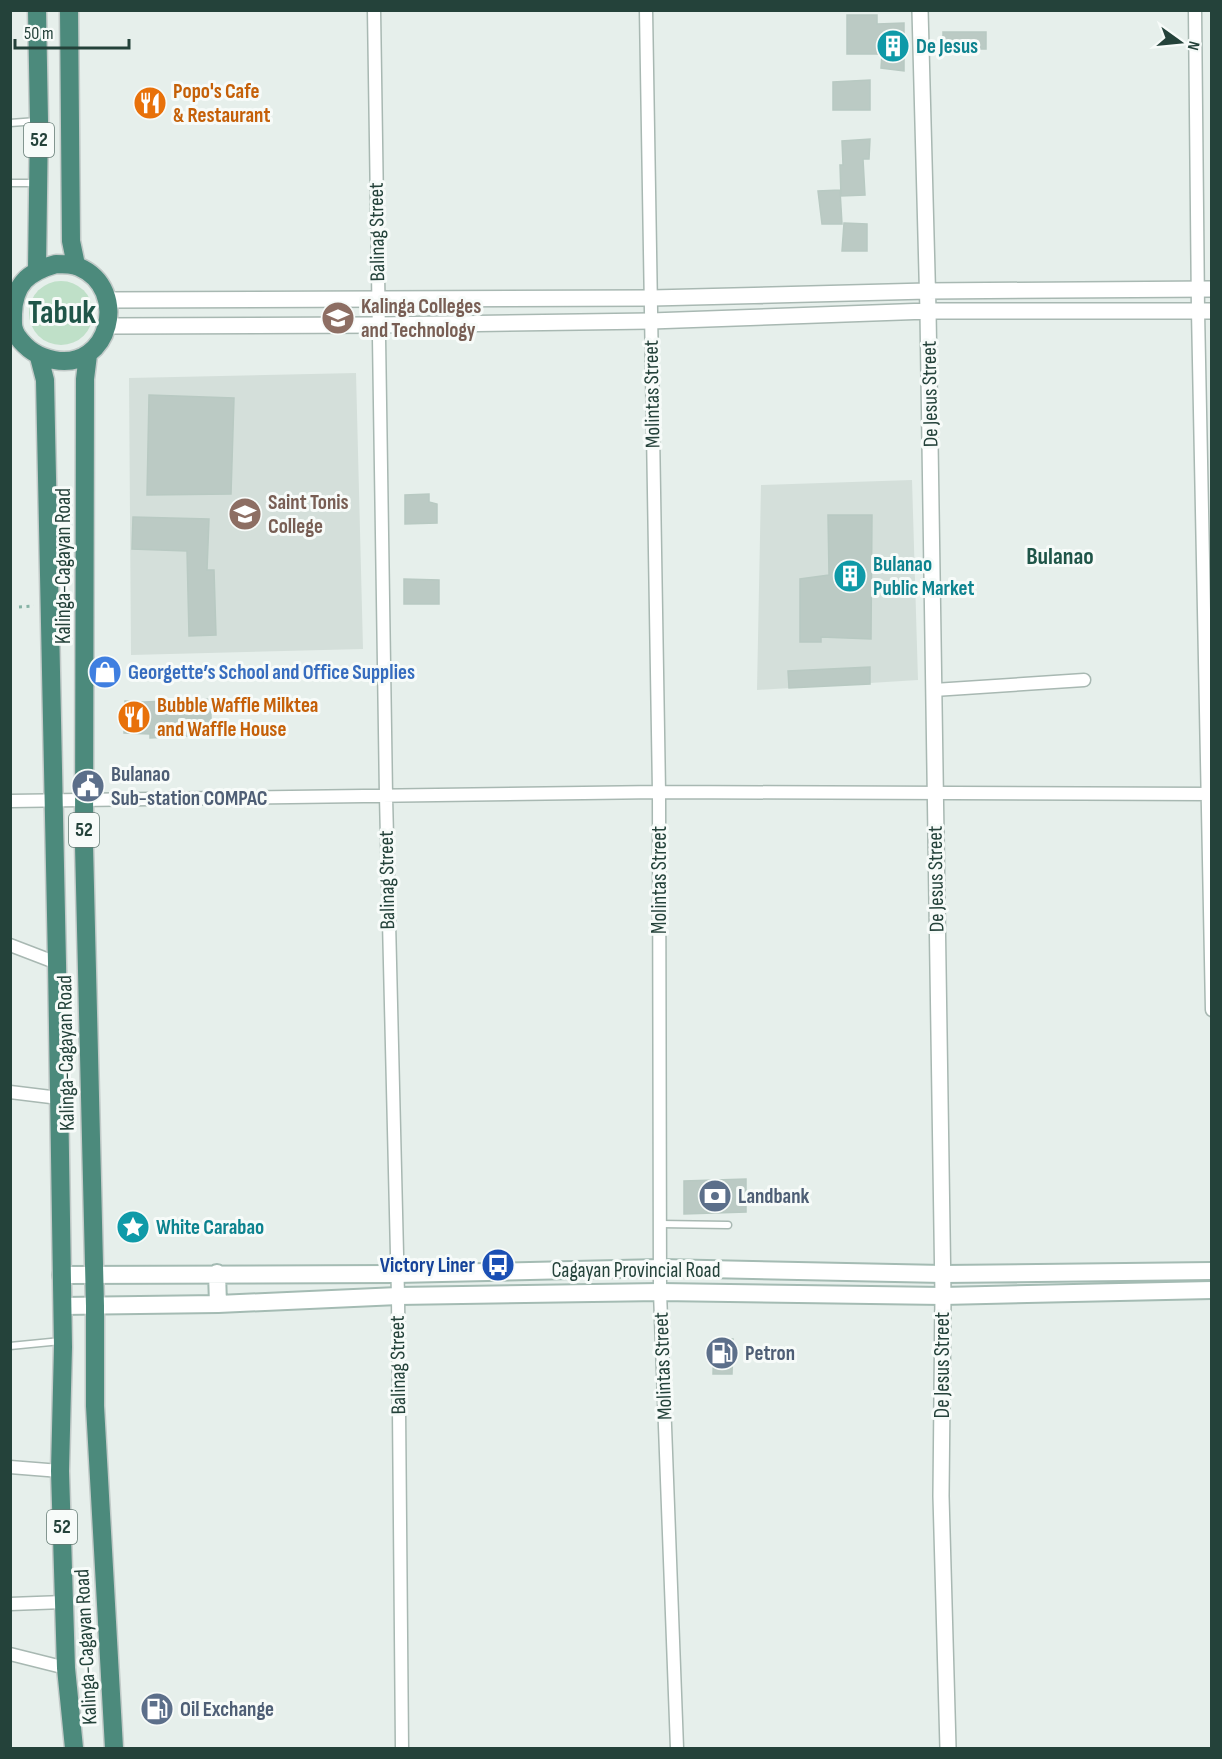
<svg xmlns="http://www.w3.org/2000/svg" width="1222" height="1759" viewBox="0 0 1222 1759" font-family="'Sofia Sans Condensed',sans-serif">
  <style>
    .built { fill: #d4dfda }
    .green { fill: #bfe0c8 }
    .building { fill: #bbcac4; stroke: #b8c9c2; stroke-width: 1.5 }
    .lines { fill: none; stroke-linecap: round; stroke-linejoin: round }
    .service-casing { stroke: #a8b8b2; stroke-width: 9 }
    .minor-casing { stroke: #a8b8b2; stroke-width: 15 }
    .tertiary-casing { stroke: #a8b8b2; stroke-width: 18 }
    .secondary-casing { stroke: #a4bbb3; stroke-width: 20 }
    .trunk-casing { stroke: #c2cac8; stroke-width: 21 }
    .path { stroke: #86b3a5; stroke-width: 3; stroke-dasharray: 3 4.5; stroke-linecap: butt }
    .service { stroke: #fff; stroke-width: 6 }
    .minor { stroke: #fff; stroke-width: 12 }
    .tertiary { stroke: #fff; stroke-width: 15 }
    .secondary { stroke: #fff; stroke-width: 16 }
    .trunk { stroke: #4c8a7c; stroke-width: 18 }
    .labels { text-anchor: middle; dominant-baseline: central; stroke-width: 6; stroke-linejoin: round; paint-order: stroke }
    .shield { fill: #f7fbf9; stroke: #637a73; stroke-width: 1.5 }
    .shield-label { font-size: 20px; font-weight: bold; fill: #24423a }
    .culture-label { font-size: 21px; font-weight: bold; fill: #0d838f; stroke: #f7fbf9; text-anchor: start }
    .food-label { font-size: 21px; font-weight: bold; fill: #c56008; stroke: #f7fbf9; text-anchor: start }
    .street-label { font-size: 21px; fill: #24423a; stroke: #f7fbf9 }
    .education-label { font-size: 21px; font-weight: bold; fill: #785e54; stroke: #f7fbf9; text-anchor: start }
    .shop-label { font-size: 21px; font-weight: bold; fill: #366cbe; stroke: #f7fbf9; text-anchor: start }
    .service-label { font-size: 21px; font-weight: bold; fill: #4e5e75; stroke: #f7fbf9; text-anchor: start }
    .transit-label { font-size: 21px; font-weight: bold; fill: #164399; stroke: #f7fbf9; text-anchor: end }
    .quarter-label { font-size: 24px; font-weight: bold; fill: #1f5548; stroke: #f7fbf9 }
    .town-label { font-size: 33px; font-weight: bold; fill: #1f5548; stroke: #f7fbf9 }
  </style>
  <rect width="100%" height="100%" fill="#e6efeb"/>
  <path class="built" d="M 356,373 L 363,649 L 131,655 L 129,378 Z
    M 912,480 L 918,680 L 757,690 L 761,485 Z"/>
  <path class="green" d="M29 313a32 32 0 1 1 64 0a32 32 0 1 1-64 0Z"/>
  <path class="building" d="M 847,15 L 877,15 L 877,24 L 904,23 L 904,71 L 881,68 L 882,54 L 847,54 Z
    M 943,32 L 986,32 L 986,49 L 943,49 Z
    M 870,80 L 870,110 L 833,110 L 833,82 Z
    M 870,139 L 869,159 L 863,159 L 865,195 L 841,196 L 840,165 L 843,165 L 842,141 Z
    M 840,190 L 842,224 L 822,224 L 818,191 Z
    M 844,223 L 867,224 L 867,251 L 842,251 Z
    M 149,395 L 234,398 L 231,494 L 147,495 Z
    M 429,494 L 429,502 L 437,504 L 437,523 L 405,524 L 405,495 Z
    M 828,515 L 872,515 L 871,639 L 821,637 L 821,642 L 800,642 L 800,579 L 829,575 Z
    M 133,517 L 209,519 L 207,570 L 214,570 L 216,635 L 189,636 L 187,551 L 132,549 Z
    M 404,579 L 439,580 L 439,604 L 404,604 Z
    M 870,667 L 870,684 L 789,688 L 788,671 Z
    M 210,699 L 212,735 L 150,738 L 150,734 L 124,733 L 125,701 L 144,702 Z
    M 746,1179 L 746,1212 L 684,1214 L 684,1181 Z
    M 714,1339 L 733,1339 L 732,1374 L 713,1374 Z"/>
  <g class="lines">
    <defs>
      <path id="service" d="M 10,123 L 37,121
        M 10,183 L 37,183
        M 660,1224 L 728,1225
        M 10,1346 L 61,1341"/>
      <path id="minor" d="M 374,10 L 386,796 L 398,1296 L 402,1748
        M 646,10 L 659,792 L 660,1292 L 677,1748
        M 1195,10 L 1198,311 L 1212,1010
        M 934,690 L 1084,680
        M 10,801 L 659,792 L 1212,794
        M 10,945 L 57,963
        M 10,1092 L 59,1098
        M 10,1467 L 60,1471
        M 10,1604 L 64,1602
        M 10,1654 L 66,1668"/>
      <path id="tertiary" d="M 920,10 L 928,311 L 943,1296 L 941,1496 L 948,1748
        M 108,300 L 652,298 L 927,291 L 1212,289
        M 108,326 L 379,325 L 651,321 L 928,311 L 1212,311"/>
      <path id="secondary" d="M 217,1273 L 218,1304
        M 61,1275 L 397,1274 L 661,1268 L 943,1274 L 1212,1271
        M 62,1306 L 218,1304 L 398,1296 L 660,1292 L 943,1296 L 1212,1290"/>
      <path id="trunk" d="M 69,10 L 71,241 L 76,265
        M 56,264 C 63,264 72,264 79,267 C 130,289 110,371 54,360 C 38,357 27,350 17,336 C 12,328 13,323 13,314 C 14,284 28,272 56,264 Z
        M 37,269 L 39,121 L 37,10
        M 88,355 L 85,379 L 84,845 L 95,1306 L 95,1406 L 114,1748
        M 39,357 L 45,380 L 57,963 L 63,1347 L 60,1471 L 66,1668 L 74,1748"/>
    </defs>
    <use href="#service" class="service-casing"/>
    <use href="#minor" class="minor-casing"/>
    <use href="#tertiary" class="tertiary-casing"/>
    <use href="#secondary" class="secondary-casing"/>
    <use href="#trunk" class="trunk-casing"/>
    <path class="path" d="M 19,607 L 34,606"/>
    <use href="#service" class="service"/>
    <use href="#minor" class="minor"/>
    <use href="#tertiary" class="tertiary"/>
    <use href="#secondary" class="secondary"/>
    <use href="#trunk" class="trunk"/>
  </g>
  <defs>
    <symbol id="building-disc" viewBox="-11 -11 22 22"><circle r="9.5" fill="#0f9aa8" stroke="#f7fbf9"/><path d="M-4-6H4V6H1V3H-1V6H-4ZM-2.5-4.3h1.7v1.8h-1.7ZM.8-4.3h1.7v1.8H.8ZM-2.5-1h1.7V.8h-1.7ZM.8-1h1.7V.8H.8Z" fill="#fff"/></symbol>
    <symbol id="restaurant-disc" viewBox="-11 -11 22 22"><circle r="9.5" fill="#e8710a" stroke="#f7fbf9"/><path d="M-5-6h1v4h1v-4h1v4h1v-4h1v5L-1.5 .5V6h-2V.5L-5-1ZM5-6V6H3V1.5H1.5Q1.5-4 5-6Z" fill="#fff"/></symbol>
    <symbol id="university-disc" viewBox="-11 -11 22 22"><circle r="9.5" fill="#8d6e63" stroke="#f7fbf9"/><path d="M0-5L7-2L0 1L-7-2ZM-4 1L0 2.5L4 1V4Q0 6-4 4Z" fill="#fff"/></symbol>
    <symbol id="shop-disc" viewBox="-11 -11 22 22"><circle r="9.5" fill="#3f7fe0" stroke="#f7fbf9"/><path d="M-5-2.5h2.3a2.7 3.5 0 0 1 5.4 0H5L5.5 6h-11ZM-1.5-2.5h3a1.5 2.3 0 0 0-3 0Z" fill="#fff"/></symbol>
    <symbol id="civic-disc" viewBox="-11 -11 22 22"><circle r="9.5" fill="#5c6f8a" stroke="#f7fbf9"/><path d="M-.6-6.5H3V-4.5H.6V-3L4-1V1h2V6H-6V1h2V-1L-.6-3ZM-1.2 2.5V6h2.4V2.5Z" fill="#fff"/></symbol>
    <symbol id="bank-disc" viewBox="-11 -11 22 22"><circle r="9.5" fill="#5c6f8a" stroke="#f7fbf9"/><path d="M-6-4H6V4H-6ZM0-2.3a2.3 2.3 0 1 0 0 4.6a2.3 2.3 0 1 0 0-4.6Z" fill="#fff"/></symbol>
    <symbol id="sight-disc" viewBox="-11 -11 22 22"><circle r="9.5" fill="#0f9aa8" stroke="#f7fbf9"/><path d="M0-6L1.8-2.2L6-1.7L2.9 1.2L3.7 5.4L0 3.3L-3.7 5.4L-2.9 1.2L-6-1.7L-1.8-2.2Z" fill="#fff"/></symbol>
    <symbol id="bus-disc" viewBox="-11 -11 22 22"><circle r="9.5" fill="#1a4fb4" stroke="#f7fbf9"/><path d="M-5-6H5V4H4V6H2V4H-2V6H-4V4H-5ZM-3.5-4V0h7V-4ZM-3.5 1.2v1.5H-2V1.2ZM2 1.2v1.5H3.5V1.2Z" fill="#fff"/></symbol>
    <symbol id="fuel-disc" viewBox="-11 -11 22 22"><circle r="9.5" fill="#5c6f8a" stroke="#f7fbf9"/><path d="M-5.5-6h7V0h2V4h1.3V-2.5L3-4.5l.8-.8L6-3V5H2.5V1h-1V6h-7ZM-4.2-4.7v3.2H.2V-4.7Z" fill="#fff"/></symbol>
  </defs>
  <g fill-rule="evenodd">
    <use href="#building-disc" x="874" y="27" width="38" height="38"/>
    <use href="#restaurant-disc" x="131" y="84" width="38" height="38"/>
    <use href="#university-disc" x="319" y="299" width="38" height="38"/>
    <use href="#university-disc" x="226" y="495" width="38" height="38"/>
    <use href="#building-disc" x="831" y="557" width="38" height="38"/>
    <use href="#shop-disc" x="86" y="653" width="38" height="38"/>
    <use href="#restaurant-disc" x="115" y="698" width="38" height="38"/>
    <use href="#civic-disc" x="69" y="767" width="38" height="38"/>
    <use href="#bank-disc" x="696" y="1177" width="38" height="38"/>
    <use href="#sight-disc" x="114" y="1208" width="38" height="38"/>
    <use href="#bus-disc" x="479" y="1246" width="38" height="38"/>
    <use href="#fuel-disc" x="703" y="1334" width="38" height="38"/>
    <use href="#fuel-disc" x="138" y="1690" width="38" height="38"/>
  </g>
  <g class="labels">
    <g class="shield">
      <rect x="24" y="123" width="30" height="34" rx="4.5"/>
      <rect x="69" y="813" width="30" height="34" rx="4.5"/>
      <rect x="47" y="1510" width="30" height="34" rx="4.5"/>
    </g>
    <g class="shield-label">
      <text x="39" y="140">52</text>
      <text x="84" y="830">52</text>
      <text x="62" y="1527">52</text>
    </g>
    <g class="culture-label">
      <text x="916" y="46">De Jesus</text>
      <text x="873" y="564">Bulanao<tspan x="873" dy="24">Public Market</tspan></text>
      <text x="156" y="1227">White Carabao</text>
    </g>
    <g class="food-label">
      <text x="173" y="91">Popo's Cafe<tspan x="173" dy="24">&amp; Restaurant</tspan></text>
      <text x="157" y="705">Bubble Waffle Milktea<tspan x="157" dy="24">and Waffle House</tspan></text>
    </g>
    <g class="street-label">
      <text transform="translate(377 232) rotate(-91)">Balinag Street</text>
      <text transform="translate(652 394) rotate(-91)">Molintas Street</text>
      <text transform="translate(930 394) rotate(-91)">De Jesus Street</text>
      <text transform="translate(63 566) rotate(-90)">Kalinga-Cagayan Road</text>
      <text transform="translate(936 879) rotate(-91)">De Jesus Street</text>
      <text transform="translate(387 880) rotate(-91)">Balinag Street</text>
      <text transform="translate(659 880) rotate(-90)">Molintas Street</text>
      <text transform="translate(66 1053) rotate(-91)">Kalinga-Cagayan Road</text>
      <text x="636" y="1270">Cagayan Provincial Road</text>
      <text transform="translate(398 1365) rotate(-91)">Balinag Street</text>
      <text transform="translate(942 1365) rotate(-90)">De Jesus Street</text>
      <text transform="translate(663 1366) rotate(-92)">Molintas Street</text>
      <text transform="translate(86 1647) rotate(-93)">Kalinga-Cagayan Road</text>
    </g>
    <g class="education-label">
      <text x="361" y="306">Kalinga Colleges<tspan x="361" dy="24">and Technology</tspan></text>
      <text x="268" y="502">Saint Tonis<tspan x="268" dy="24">College</tspan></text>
    </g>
    <g class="shop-label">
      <text x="128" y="672">Georgette’s School and Office Supplies</text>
    </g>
    <g class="service-label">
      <text x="111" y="774">Bulanao<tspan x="111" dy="24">Sub-station COMPAC</tspan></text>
      <text x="738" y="1196">Landbank</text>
      <text x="745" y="1353">Petron</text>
      <text x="180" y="1709">Oil Exchange</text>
    </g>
    <g class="transit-label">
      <text x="475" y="1265">Victory Liner</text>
    </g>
    <g class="quarter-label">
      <text x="1060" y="556">Bulanao</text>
    </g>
    <g class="town-label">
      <text x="62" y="313">Tabuk</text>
    </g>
  </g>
  <rect width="1222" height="1759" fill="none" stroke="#24423a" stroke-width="24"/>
  <g transform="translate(1180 42) rotate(105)" stroke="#f7fbf9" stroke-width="4.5" paint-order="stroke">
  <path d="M0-4.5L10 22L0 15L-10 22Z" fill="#24423a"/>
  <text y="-9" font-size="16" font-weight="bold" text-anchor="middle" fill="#24423a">N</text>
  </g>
  <path d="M15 39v9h114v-9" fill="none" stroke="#24423a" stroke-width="3"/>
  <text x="24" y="39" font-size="18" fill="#24423a" stroke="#f7fbf9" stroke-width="4.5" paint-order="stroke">50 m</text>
</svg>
